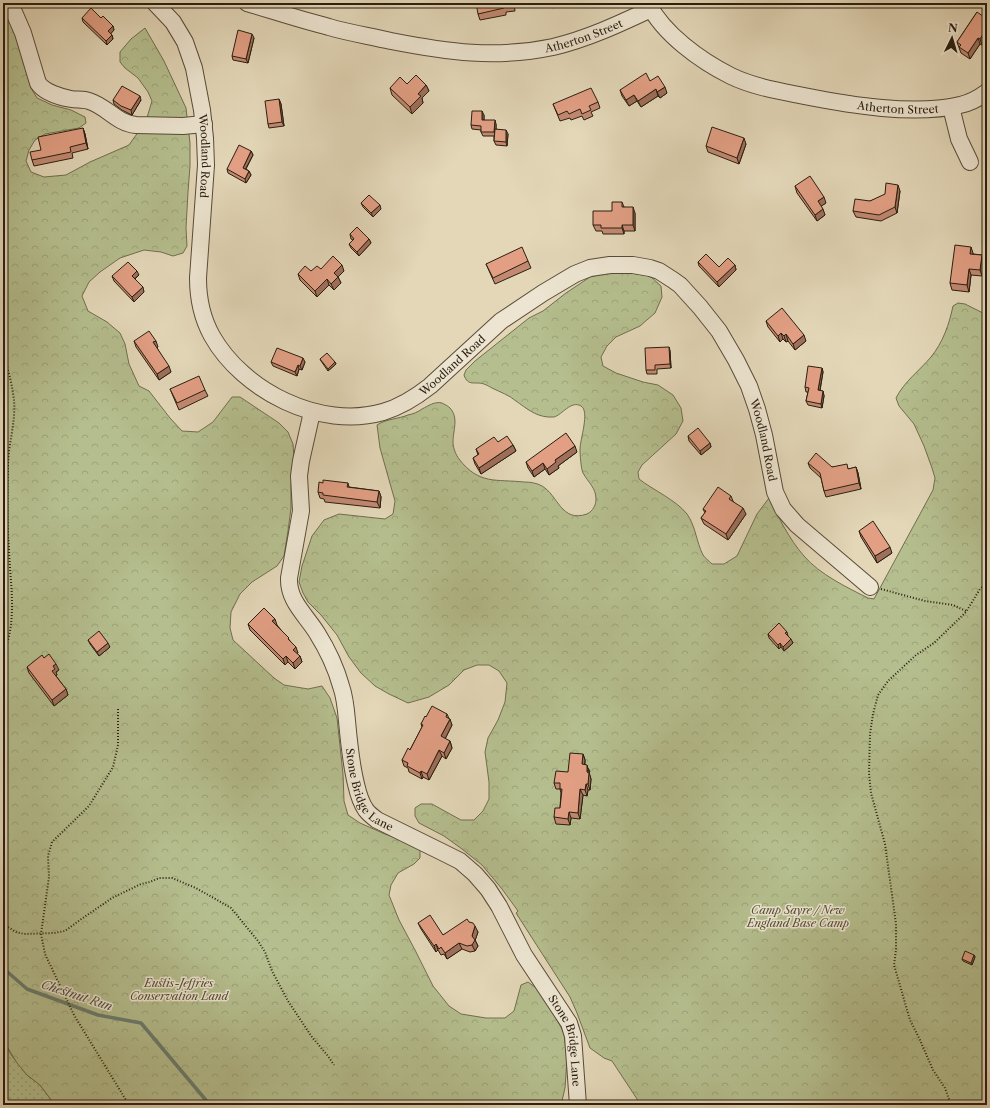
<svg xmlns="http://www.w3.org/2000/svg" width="990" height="1108" viewBox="0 0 990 1108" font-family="'Libre Caslon Text',serif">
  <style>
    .grass { fill: url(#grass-dots); stroke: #706e4e }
    .forest { fill: url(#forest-crowns); stroke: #706e4e }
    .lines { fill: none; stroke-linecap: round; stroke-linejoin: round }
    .stream { stroke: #6a7c6e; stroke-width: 3.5 }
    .minor-casing { stroke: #584c39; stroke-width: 18 }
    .path { stroke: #2a1e0f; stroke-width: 2; stroke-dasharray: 1 2; stroke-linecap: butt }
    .minor { stroke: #ede5d1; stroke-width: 16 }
    .wall { fill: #c28972; stroke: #2a1e0f }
    .shaded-wall { fill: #9e6f5c; stroke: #2a1e0f }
    .building { fill: #e29f84; stroke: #2a1e0f }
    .labels { text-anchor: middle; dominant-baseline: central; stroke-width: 3; stroke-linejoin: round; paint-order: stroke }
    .street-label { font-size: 11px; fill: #2a1e0f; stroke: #ede5d1 }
    .park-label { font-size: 11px; font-style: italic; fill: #544e35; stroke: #ede5d1 }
    .water-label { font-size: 12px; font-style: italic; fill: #4a4d3e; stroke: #ede5d1 }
  </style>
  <defs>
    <pattern id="grass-dots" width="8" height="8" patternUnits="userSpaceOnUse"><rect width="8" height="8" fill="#b5be8e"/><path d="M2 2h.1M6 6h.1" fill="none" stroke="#9ca379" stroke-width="1.8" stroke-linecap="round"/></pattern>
    <pattern id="forest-crowns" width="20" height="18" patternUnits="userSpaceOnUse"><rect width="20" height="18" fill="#b5be8e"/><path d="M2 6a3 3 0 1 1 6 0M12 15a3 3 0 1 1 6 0" fill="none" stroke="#9ca379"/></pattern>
  </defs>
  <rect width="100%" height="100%" fill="#e3d7b8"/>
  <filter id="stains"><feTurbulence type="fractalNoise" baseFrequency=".005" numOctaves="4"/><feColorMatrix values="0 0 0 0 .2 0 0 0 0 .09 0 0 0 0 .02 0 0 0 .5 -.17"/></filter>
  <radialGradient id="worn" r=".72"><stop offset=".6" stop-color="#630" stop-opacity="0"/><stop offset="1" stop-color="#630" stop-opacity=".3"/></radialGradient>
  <path class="grass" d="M 3,1040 L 12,1056 L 27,1075 L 40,1085 L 55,1105 L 3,1105 Z"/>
  <path class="forest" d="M 3,3 L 27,3 L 23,5 L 11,20 L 26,61 L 31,88 L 37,98 L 52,105 L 71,110 L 85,117 L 86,123 L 79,128 L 45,134 L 35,140 L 29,150 L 26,161 L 31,172 L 44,177 L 66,175 L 90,162 L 129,145 L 146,121 L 152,101 L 148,92 L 138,78 L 125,68 L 120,62 L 120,52 L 131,39 L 145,28 L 164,61 L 186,108 L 190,143 L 190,166 L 188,192 L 186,228 L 187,246 L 183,253 L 173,256 L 161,252 L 144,250 L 120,258 L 100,272 L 89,282 L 82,296 L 88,311 L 107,322 L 120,333 L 125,344 L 129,364 L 139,386 L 149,391 L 170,418 L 182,431 L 198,432 L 213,422 L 232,397 L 240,397 L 279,423 L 288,432 L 293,444 L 294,458 L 291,486 L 291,508 L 288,531 L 284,556 L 277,566 L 252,582 L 240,594 L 231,612 L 230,628 L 233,640 L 274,678 L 284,685 L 308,689 L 322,686 L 330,698 L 337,718 L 343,774 L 344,801 L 348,815 L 360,823 L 385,834 L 410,843 L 420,850 L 420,858 L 414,864 L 398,873 L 391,885 L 389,895 L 399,920 L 415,950 L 433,986 L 449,1006 L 461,1014 L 486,1018 L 505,1018 L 514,1011 L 521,985 L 528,982 L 542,992 L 553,1012 L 564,1033 L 567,1059 L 565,1088 L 561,1105 L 55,1105 L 40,1085 L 27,1075 L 17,1063 L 3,1040 Z
    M 607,273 L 630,273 L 650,276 L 661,286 L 662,297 L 655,313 L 640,326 L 616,337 L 607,346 L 601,357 L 603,366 L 616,373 L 643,382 L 658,385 L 673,395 L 681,408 L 683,421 L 676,434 L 642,465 L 638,472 L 639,479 C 653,490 676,500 687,514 C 696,527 696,541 703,555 C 705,558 709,561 712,564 L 724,564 L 737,556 L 757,514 L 769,498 C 779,518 789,539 804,556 C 819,574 848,588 868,598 L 874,599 L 933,490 L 935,478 L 932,468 L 924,446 L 914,424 L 899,406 L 896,398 C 904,382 919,371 931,357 C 943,342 949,325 953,306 L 958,303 L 965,304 L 987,315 L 987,1105 L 641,1105 L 612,1061 L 604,1058 L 590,1048 L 577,1013 L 570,997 L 516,913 L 518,911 L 502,889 L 482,865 L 462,849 L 444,836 L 419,823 L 415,816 L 415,808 L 421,804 L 432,804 L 450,814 L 461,820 L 474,820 L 483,811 L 489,799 L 489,782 L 485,752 L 488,738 L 498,720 L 505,702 L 507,683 L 499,671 L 489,665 L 477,665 L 464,670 L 449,685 L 429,697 L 408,703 L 389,694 L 375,686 L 361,673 L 349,657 L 337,635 L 321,615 L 308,602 L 303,593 L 299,582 L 302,566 L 312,536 L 324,520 L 339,514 L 385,519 L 393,514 L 395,501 L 380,448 L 377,425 C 386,419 398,419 408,415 C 413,414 418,412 422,409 C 428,406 435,401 442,403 C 444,404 448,406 450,408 C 459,418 453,430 453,442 C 453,448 456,455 459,459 C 479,485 496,479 524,482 C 530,482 537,483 542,486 C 558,495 561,523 587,514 C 593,511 596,505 596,499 C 596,488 588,482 583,473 C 581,469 580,454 580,449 C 580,440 590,411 581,406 C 571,400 562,415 554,417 C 552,417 550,417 548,417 C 535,416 526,408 516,401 C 509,395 500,392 492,388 C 490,387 487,385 484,384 C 475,381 468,387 464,375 L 466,370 L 475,361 L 529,318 L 543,311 L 566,293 L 590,277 Z"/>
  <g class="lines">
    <path class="stream" d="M 3,968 L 27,989 L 98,1015 L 141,1023 L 210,1105"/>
    <defs>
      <g id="minor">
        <path d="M 10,3 L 23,33 L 38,83 C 44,92 60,97 71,99 C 77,100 83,99 89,101 C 108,107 116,123 136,125 L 183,126 L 204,124"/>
        <path id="s1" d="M 155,3 L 173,22 L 185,42 L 194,68 L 202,110 L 205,138 L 206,165 L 198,278 C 198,298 202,318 212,336 C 243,391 320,430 383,412 C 400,407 416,397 430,386 L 501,321 L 543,293 L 575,274 L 590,268 L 610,265 L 633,265 L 650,268 L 659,271 L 673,280 L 680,285 L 700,307 L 719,331 L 736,360 L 749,386 L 757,409 L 764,435 L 775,492 L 783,509 L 797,525 L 870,587"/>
        <path id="s2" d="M 247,3 C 274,11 301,20 329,27 C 349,33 370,36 391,41 C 447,52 496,59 553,47 C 587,39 619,24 651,9"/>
        <path id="s3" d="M 648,3 C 663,34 701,61 731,76 C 754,87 779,91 804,96 C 850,105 914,116 960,105 C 970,103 979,98 987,92"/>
        <path d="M 951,107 L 959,139 L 970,162"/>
        <path id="s4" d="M 312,412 L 301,461 L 299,476 L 301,511 L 289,578 C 288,601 306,615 317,633 C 327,649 336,668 341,686 C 345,697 346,709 347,721 C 349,743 351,764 356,784 C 358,793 361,803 366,810 C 369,814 373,817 377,820 L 442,852 L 460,861 L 475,874 L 488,889 L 499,906 L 524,955 L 569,1023 L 573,1036 L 578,1105"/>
      </g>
    </defs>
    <use href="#minor" class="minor-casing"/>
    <path class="path" d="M 3,356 C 9,370 12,385 14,400 C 16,423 8,444 8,467 C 7,494 7,522 9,549 C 10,584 18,621 3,654
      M 881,589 L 925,601 L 953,605 L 966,611
      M 118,709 L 118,745 L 113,767 L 89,806 L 52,842 L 48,856 L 49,877 L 41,934 L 45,954 L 74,1015 L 129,1105
      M 3,924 L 16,932 L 24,934 L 54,933 L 65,931 L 80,920 L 112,898 L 141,884 L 150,882 L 159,878 L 172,878 L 196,888 L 231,908 L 258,941 L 265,952 L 272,971 L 288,1001 L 312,1037 L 328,1056 L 334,1065
      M 951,1105 L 945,1088 L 933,1070 L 920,1040 L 910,1020 L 894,965 L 896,950 L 896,924 L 885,844 L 871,793 L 869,773 L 870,734 L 873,714 L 878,695 L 888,681 L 916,655 L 934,643 L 966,612 L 980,589 L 987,583"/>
    <use href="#minor" class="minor"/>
  </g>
  <path class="wall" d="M 514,3 L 515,11 L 506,12 L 506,15 L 480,20 L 478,14 Z
    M 549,3 L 560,3 L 553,8 Z
    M 977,12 L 982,45 L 980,44 L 970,59 L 961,53 L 957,42 Z
    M 82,18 L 101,18 L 113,26 L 114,30 L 110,34 L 112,35 L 113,39 L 107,45 L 83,22 Z
    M 254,38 L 248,63 L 233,60 L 232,56 Z
    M 650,81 L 667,93 L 660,98 L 658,96 L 641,107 L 637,101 L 629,106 L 622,96 L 620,90 Z
    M 407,84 L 426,85 L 429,91 L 422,98 L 423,103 L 412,114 L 392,95 L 390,88 Z
    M 279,99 L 281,104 L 284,126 L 269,128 L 268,124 Z
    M 113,100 L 141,100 L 132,115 L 122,110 L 114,104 Z
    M 598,102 L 600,108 L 591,112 L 593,116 L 584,120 L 582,116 L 571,120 L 570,118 L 560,121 L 553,104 Z
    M 484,115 L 484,120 L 496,124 L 496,129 L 508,134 L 507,146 L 496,145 L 494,141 L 494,136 L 483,136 L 481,132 L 481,130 L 472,129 L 471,125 Z
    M 83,128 L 85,134 L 88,149 L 72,153 L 73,158 L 34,166 L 32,160 L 41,150 Z
    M 746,144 L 739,164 L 708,152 L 706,146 Z
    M 251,151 L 253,155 L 246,169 L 249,171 L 251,175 L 246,183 L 228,173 L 227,169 Z
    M 795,186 L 826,203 L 821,206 L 825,215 L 817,221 L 797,193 Z
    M 900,191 L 897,213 L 881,221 L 856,217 L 853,211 L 870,201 Z
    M 622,202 L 624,207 L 635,213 L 635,231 L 624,231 L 624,234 L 603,234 L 602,231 L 596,231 L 593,225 L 612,211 Z
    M 361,203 L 381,209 L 373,217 L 363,207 Z
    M 350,234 L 369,239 L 371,243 L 359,256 L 351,248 L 349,244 L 353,240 L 351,239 Z
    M 973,253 L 973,254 L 982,255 L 984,261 L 982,276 L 971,275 L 969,292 L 952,290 L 950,283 Z
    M 528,261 L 531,268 L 495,284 L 486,264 Z
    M 698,262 L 719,267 L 735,265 L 736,270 L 719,287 L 699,266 Z
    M 321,269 L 344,271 L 338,277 L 341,283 L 334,290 L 329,285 L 317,297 L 300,280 L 298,274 Z
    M 139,275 L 135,279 L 144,292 L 134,302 L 114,281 L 112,276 Z
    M 766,321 L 806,341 L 795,350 L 788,341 L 786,342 L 783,339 L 780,342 L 768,327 Z
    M 134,341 L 158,347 L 157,348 L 171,372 L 159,380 L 136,347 Z
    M 669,347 L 670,351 L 671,368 L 657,369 L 657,374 L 647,374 L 646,370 Z
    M 320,359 L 335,362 L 336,364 L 328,371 L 321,361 Z
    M 271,362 L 305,362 L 302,370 L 299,369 L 297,376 L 273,366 Z
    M 822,368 L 823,372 L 820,391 L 823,391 L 824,396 L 822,408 L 808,405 L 806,401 L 808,392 L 806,392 L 805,387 Z
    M 170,389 L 205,390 L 208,396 L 179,410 Z
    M 688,436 L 710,443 L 711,447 L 701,455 L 689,441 Z
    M 513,445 L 516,451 L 481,474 L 475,464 L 473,458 L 478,455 L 476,449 Z
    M 577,452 L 558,466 L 559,468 L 549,475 L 545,469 L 534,477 L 528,468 L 526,462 Z
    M 808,463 L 832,467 L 849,469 L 856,467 L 858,473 L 861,489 L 826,497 L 824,491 L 821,478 L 810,468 Z
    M 348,483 L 349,487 L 379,491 L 381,497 L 380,508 L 325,502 L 324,499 L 320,498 L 318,492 Z
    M 731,496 L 733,501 L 746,514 L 728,540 L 704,524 L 701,518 L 705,513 L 703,509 Z
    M 859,531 L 892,553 L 877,563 L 861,537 Z
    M 248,624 L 277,625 L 291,642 L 298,653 L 297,654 L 300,656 L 302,662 L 295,669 L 288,662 L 285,665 L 250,630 Z
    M 787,632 L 788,636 L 793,643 L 784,651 L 781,647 L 779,649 L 769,638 L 768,634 Z
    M 88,640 L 110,647 L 99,656 L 90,644 Z
    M 44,658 L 59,670 L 56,672 L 57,675 L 56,676 L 66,689 L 68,695 L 54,706 L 29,673 L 27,667 Z
    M 447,714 L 452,725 L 445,739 L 450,741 L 452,748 L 446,759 L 442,756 L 429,780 L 423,777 L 422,779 L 409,772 L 408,768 L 404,766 L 402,760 L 410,750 L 422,727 L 421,724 L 426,717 Z
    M 583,754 L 585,760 L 585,764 L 590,771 L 589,773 L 591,779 L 590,790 L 588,790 L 587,796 L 583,795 L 580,819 L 571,818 L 570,825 L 556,824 L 554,817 L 560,808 L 561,793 L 560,789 L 556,789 L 554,783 L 568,772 Z
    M 469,922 L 478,932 L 475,940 L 478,946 L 475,951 L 470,952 L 462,949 L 447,959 L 444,954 L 441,955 L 438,950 L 436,952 L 421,929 L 418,923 L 443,935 Z
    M 974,955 L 975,957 L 972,965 L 963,961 L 962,959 Z"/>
  <path class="shaded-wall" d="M 552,3 L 560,3 L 553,8 Z
    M 113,26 L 114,30 L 109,36 L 108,31 Z
    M 987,28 L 987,38 L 982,45 L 980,39 Z
    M 252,34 L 254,38 L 248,63 L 246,59 Z
    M 112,35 L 113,39 L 107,45 L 106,41 Z
    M 978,38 L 980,44 L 970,59 L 968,53 Z
    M 426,85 L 429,91 L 422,98 L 423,103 L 412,114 L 410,107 L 418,94 Z
    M 665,87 L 667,93 L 660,98 L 657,92 Z
    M 656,89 L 658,96 L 641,107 L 638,101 Z
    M 634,95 L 637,101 L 629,106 L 626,100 Z
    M 140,96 L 141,100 L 132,115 L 131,110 Z
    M 279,99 L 281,104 L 284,126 L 282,122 Z
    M 482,111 L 484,115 L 484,124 L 482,120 Z
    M 495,120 L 496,124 L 496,136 L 494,132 Z
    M 83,128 L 85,134 L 88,149 L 86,143 Z
    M 506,130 L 508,134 L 507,146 L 506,142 Z
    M 744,138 L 746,144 L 739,164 L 737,158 Z
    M 251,151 L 253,155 L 244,172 L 243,168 Z
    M 249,171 L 251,175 L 246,183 L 245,179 Z
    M 898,185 L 900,191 L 897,213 L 895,207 Z
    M 824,197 L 826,203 L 820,207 L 818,201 Z
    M 380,205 L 381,209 L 373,217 L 371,213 Z
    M 633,207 L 635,213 L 635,231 L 633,225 Z
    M 823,209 L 825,215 L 817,221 L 815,215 Z
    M 622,225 L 624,231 L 624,234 L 622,228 Z
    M 369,239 L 371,243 L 359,256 L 357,252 Z
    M 971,247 L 973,253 L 972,260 L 970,254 Z
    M 982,255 L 984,261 L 982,276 L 980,270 Z
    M 342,265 L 344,271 L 338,277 L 341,283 L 334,290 L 331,284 L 334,273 Z
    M 735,265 L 736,270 L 719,287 L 717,282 Z
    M 969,269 L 971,275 L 969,292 L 967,285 Z
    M 137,271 L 139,275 L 133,280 L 132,276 Z
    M 327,279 L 329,285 L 317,297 L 315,291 Z
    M 143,287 L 144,292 L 134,302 L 132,297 Z
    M 781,333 L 783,339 L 780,342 L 778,336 Z
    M 786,334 L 788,341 L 786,342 L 784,336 Z
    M 804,335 L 806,341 L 795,350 L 793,344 Z
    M 156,341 L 158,347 L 156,349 L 153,342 Z
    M 669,347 L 670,351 L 671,368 L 670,364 Z
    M 303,358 L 305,362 L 302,370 L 300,366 Z
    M 335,362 L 336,364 L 328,371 L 328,369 Z
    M 298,365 L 299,369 L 297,376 L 295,372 Z
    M 169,366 L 171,372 L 159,380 L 157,374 Z
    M 822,368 L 823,372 L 819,395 L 818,390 Z
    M 823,391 L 824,396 L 822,408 L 821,404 Z
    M 710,443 L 711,447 L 701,455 L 700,451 Z
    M 513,445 L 516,451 L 481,474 L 479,468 Z
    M 575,446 L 577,452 L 558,466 L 559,468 L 549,475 L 547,469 L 555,460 Z
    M 543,463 L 545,469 L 534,477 L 532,471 Z
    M 856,467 L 858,473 L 861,489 L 859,483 Z
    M 379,491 L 381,497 L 380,508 L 377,502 Z
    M 743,508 L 746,514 L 728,540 L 726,534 Z
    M 890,547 L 892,553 L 877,563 L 875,556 Z
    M 275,619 L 277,625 L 275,627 L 272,621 Z
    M 791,639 L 793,643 L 784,651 L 783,647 Z
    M 108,643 L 110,647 L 99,656 L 97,652 Z
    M 780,643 L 781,647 L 779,649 L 778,645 Z
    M 296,647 L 298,653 L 295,656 L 293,650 Z
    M 286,656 L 288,662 L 285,665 L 283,659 Z
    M 300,656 L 302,662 L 295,669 L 293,663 Z
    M 56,664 L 59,670 L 56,672 L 57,675 L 54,677 L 52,671 L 53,666 Z
    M 66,689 L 68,695 L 54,706 L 52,700 Z
    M 450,719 L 452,725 L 443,743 L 441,736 Z
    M 450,741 L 452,748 L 446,759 L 444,753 Z
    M 439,750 L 442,756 L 429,780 L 427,774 Z
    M 583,754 L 585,760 L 584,770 L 582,764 Z
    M 587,765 L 591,779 L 590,790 L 588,784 L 587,772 Z
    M 421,771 L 423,777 L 422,779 L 420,773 Z
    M 586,784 L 588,790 L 587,796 L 585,790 Z
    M 580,789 L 583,795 L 580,819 L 578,813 Z
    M 569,812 L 571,818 L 570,825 L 568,819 Z
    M 475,926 L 478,932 L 475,941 L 475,940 L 478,946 L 475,951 L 472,945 L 472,936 Z
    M 459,943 L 462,949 L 447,959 L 445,953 Z
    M 436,944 L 438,950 L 436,952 L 434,946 Z
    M 974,955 L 975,957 L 972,965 L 971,963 Z"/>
  <path class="building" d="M 476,3 L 513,3 L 513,4 L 503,6 L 504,8 L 478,14 Z
    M 91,8 L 101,18 L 103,16 L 113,26 L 108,31 L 112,35 L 106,41 L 82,18 Z
    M 977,12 L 987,19 L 987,28 L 980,39 L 978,38 L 968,53 L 959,47 L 961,45 L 957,42 Z
    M 238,30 L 252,34 L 246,59 L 232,56 Z
    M 646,73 L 650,81 L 658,76 L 665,87 L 657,92 L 656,89 L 638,101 L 634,95 L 626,100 L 620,90 Z
    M 416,75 L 426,85 L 418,94 L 421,96 L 410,107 L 390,88 L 400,77 L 407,84 Z
    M 122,86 L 140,96 L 131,110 L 121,106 L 113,100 Z
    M 591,88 L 598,102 L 589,106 L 591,110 L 582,114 L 580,109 L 569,114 L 567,111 L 558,115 L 553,104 Z
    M 279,99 L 282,122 L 268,124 L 265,101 Z
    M 472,111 L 482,111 L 482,120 L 495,120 L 494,132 L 481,132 L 481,126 L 471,125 Z
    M 712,127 L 744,138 L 737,158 L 706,146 Z
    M 83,128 L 86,143 L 70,147 L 71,152 L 32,160 L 30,152 L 41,150 L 38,137 Z
    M 495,129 L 506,130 L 506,142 L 494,141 Z
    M 239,145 L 251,151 L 243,168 L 249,171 L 245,179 L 227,169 Z
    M 810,176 L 824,197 L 818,201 L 823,209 L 815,215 L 795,186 Z
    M 886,183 L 898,185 L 895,207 L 879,215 L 853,211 L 855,199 L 870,201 L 885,194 Z
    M 369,195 L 380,205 L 371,213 L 361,203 Z
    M 612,202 L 622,202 L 622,207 L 633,207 L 633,225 L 622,225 L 622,228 L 601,228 L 601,225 L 593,225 L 593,211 L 612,211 Z
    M 357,227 L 369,239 L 357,252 L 349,244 L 354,239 L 350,234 Z
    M 955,245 L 971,247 L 970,254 L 982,255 L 980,270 L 969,269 L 967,285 L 950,283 Z
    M 522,247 L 528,261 L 493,278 L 486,264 Z
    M 706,254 L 719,267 L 728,258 L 735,265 L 717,282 L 698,262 Z
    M 333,256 L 342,265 L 334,273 L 338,277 L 331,284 L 327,279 L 315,291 L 298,274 L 305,266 L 311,271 L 317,266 L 321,269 Z
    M 128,262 L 137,271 L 132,276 L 143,287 L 132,297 L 112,276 Z
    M 782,308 L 804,335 L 793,344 L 786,334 L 784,336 L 781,333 L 778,336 L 766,321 Z
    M 149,331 L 156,341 L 153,342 L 169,366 L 157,374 L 134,341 Z
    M 669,347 L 670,364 L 655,365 L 655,370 L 646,370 L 645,348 Z
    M 277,348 L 303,358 L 300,366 L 298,365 L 295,372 L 271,362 Z
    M 327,353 L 335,362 L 328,369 L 320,359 Z
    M 808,366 L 822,368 L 818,390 L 823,391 L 821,404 L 806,401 L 809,388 L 805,387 Z
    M 199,376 L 205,390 L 177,403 L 170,389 Z
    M 698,428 L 710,443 L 700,451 L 688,436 Z
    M 566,433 L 575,446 L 555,460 L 556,462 L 547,469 L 543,463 L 532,471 L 526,462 Z
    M 507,436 L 513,445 L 479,468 L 473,458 L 479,454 L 476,449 L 494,437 L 498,442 Z
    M 816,453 L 832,467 L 847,464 L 848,469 L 856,467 L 859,483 L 824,491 L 820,473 L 808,463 Z
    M 323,480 L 348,483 L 347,487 L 379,491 L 377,502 L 323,495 L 323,493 L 318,492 L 319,482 L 323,483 Z
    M 718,487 L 731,496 L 729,499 L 743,508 L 726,534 L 701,518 L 706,511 L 703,509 Z
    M 873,521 L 890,547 L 875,556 L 859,531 Z
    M 264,608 L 275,619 L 272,621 L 289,638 L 288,639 L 296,647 L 293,650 L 300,656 L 293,663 L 286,656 L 283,659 L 248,624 Z
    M 779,623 L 787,632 L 785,633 L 791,639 L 783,647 L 780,643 L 778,645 L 768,634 Z
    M 99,631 L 108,643 L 97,652 L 88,640 Z
    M 49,654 L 56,664 L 53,666 L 55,669 L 52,671 L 66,689 L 52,700 L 27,667 L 42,655 L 44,658 Z
    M 432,706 L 447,714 L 446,717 L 450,719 L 441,736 L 450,741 L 444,753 L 439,750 L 427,774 L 421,771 L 420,773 L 407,766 L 408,763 L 402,760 L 408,748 L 410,750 L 423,725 L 421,724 L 425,716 L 426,717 Z
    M 570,753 L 583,754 L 582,764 L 587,765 L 587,772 L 589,773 L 588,784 L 586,784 L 585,790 L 580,789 L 578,813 L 569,812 L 568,819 L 554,817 L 555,808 L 560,808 L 562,789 L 560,789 L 560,783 L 554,783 L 556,771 L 568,772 Z
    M 430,915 L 443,935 L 467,919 L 469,922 L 473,923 L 475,926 L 472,936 L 475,940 L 472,945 L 467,946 L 459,943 L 445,953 L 441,947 L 439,949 L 436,944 L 434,946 L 418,923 Z
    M 965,951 L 974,955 L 971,963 L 962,959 Z"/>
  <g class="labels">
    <g class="street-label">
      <text stroke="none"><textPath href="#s2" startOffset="345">Atherton Street</textPath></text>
      <text stroke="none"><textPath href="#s3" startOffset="283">Atherton Street</textPath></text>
      <text stroke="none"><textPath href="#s1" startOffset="166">Woodland Road</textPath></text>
      <text stroke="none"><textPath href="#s1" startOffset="633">Woodland Road</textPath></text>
      <text stroke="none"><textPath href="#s1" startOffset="1077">Woodland Road</textPath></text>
      <text stroke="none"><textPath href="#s4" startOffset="401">Stone Bridge Lane</textPath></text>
      <text stroke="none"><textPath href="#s4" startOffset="737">Stone Bridge Lane</textPath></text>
    </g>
    <g class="park-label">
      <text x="798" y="910">Camp Sayre / New<tspan x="798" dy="13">England Base Camp</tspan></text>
      <text x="179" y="983">Eustis-Jeffries<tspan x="179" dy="13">Conservation Land</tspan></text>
    </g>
    <g class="water-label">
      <text transform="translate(77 995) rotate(18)">Chestnut Run</text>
    </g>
  </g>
  <rect width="990" height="1108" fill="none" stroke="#e3d7b8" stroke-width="16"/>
  <rect x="4" y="4" width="982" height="1100" fill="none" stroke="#2a1e0f" stroke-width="2"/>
  <rect x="8" y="8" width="974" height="1092" fill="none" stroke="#2a1e0f"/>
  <g transform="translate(952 38) rotate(5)" stroke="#ede5d1" stroke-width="3" paint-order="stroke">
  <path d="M0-3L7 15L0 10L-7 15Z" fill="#2a1e0f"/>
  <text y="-6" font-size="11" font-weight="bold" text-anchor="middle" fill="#2a1e0f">N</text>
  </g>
  <rect width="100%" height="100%" filter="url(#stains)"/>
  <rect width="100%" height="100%" fill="url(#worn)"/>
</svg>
